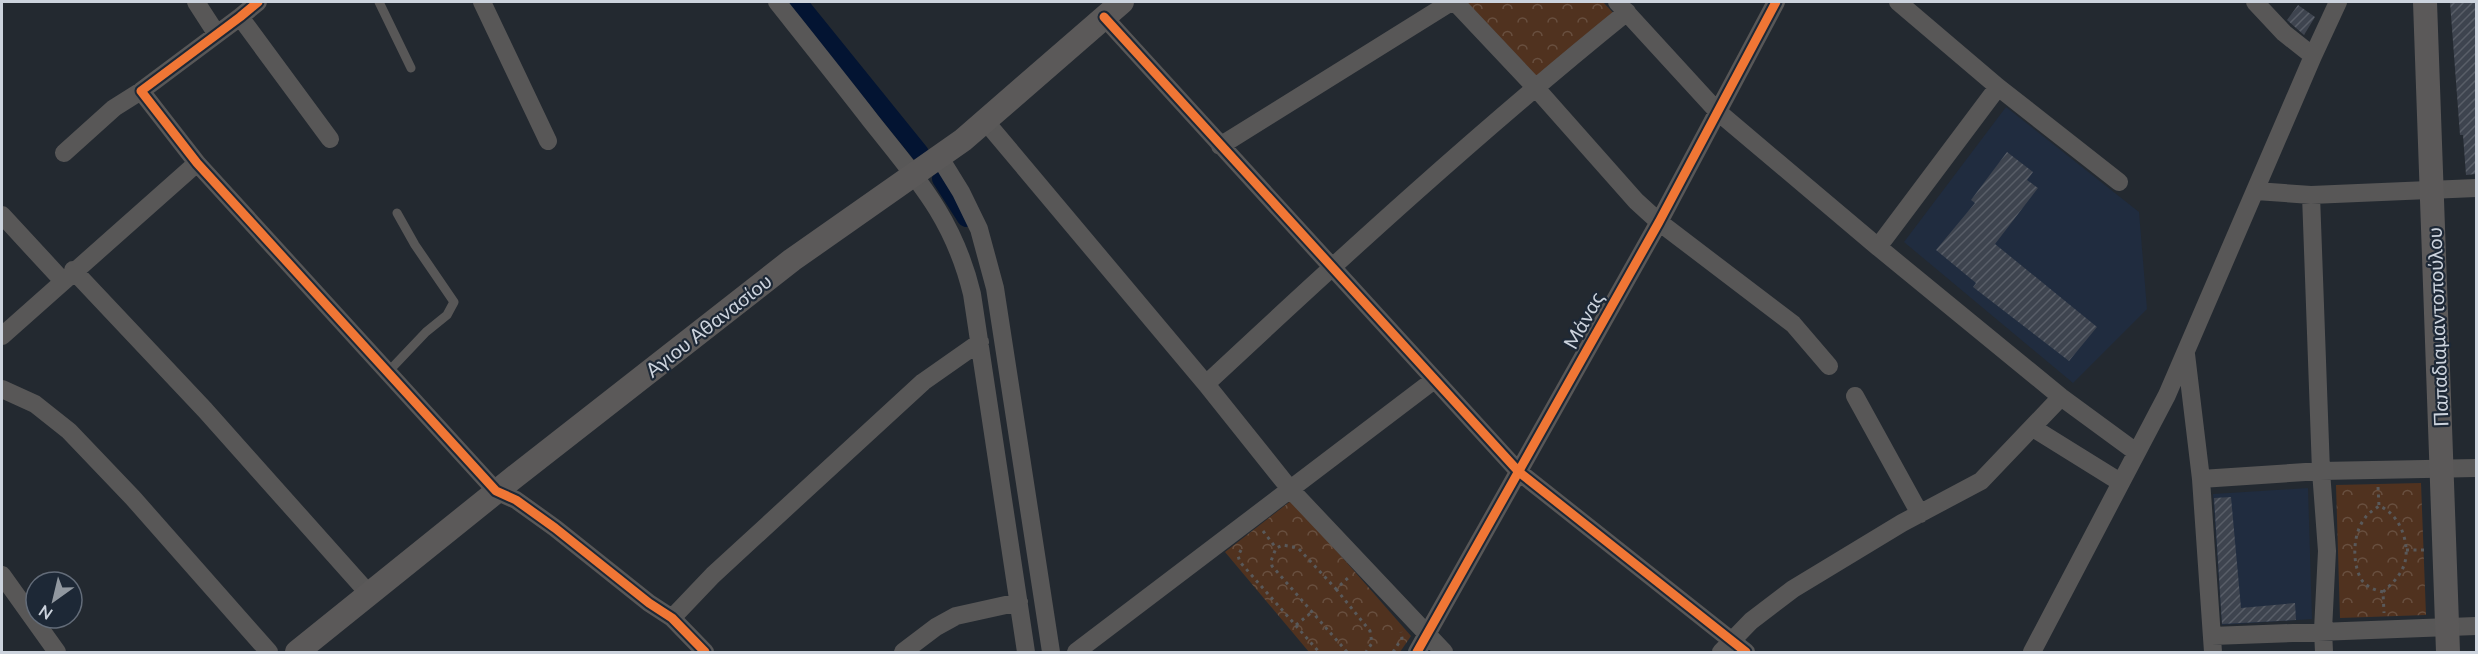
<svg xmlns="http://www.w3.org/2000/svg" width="2478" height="654" viewBox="0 0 2478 654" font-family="Lato,sans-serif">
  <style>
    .built { fill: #202c3f }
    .park { fill: url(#park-crowns) }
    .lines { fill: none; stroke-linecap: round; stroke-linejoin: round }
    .canal { stroke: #031432; stroke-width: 18 }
    .building { fill: url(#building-hatch) }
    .path { stroke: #59595a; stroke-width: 3; stroke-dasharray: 3 4.5; stroke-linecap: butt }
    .lane { stroke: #585757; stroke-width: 9 }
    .street { stroke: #585757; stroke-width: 18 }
    .secondary { stroke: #5b5959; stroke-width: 24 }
    .cycleway-casing { stroke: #1d2836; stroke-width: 13 }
    .cycleway { stroke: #f07635; stroke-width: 9 }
    .labels { text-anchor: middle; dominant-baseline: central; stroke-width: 4.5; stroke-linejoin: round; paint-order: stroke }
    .street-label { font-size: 20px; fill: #ccd3dd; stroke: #1d2836 }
  </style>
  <defs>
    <pattern id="park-crowns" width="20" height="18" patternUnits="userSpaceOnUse" patternTransform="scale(1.5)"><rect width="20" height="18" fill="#50321f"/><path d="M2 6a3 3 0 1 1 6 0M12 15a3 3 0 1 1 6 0" fill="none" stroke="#684f3f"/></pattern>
    <pattern id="building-hatch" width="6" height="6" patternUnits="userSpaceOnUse" patternTransform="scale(1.5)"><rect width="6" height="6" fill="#3e444f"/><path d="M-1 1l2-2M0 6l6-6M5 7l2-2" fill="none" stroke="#595e68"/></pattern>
  </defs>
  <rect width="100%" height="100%" fill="#232930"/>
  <path class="built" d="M 2006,107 L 2139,212 L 2147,309 L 2073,383 L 1904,242 Z
    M 2308,488 L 2312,619 L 2222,625 L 2213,494 Z"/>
  <path class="park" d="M 1464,2 L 1603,2 L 1616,16 L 1539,82 Z
    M 2421,483 L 2426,615 L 2340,618 L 2336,485 Z
    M 1292,500 L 1411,636 L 1400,652 L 1309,652 L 1225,552 Z"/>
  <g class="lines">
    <path class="canal" d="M 798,2 L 920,153
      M 941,179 L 966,218"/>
  </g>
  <path class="building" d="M 2450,2 L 2475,2 L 2476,174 L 2466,175 L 2463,135 L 2460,135 Z
    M 2298,5 L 2315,17 L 2304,35 L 2287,20 Z
    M 2007,152 L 2033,172 L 2027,180 L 2038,188 L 1995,244 L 2097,327 L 2069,361 L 1973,287 L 1976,283 L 1936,250 L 1975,203 L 1971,200 Z
    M 2231,497 L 2241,608 L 2295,603 L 2296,620 L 2222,624 L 2214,498 Z"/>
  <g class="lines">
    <path class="path" d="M 2378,487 L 2379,506
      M 1263,531 L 1276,548
      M 1241,550 L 1238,556 L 1240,562 L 1319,652
      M 2406,550 L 2425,550
      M 1336,589 L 1370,631 L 1372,643 L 1366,652
      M 2383,592 C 2374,590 2364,586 2360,577 C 2352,560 2353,533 2365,518 C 2368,513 2374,510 2379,506 C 2399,513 2410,542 2405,562 C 2402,574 2392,584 2383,592 L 2384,613
      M 1296,625 L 1312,612
      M 1347,652 L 1272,566 L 1271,561 L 1276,548 L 1283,545 L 1298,548 L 1336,589 L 1349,577
      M 1393,652 L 1402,638 L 1401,632"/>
    <path class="lane" d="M 379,2 L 411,68
      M 388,372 L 426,332 L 447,315 L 454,302 L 415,245 L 397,213"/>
    <path class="street" d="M 196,2 L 216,33
      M 258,2 L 240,17 L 141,91 L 197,163 L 496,491 L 516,500 L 555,528 L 649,603 L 672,618 L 705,652
      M 482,2 L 548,141
      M 777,2 C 808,41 840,81 871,121 C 918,180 954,219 972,294 L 1026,652
      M 1455,2 L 1535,87 L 1636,201 L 1659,222 L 1793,324 L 1829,366
      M 1617,2 L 1717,111 L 1878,247 L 2061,397 L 2136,452
      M 1898,2 L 1998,87 L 2119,182
      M 2255,2 L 2284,33 L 2313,56
      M 240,17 L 330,139
      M 1104,17 L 1519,472 L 1746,652
      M 986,122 L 1206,384 L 1290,489 L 1444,652
      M 1220,146 L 1451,2
      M 64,153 L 114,108 L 141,91
      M 940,158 L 961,192 L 979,229 L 995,288 L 1051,652
      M 2256,191 L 2311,195 L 2476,188
      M 2311,195 L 2321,471 L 2327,551 L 2323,630 L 2324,652
      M 2,215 L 62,280
      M 1878,247 L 1998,87
      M 73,270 L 205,410 L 370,595
      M 2,336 L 197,163
      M 2186,354 L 2201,479 L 2213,652
      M 1206,384 C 1343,256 1481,130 1627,12
      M 2,389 L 35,404 L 69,431 L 133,498 L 269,652
      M 1855,396 L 1920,514
      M 2033,428 L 2120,482
      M 2201,479 L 2321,471 L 2476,468
      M 2,575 L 57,652
      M 672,618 L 713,575 L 923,382 L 980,342
      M 2212,636 L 2476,626
      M 903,652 L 936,627 L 956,616 L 1019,602
      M 1076,652 L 1434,380
      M 1417,652 L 1659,222 L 1776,2
      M 1721,652 L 1751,621 L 1793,589 L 1902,523 L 1981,481 L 2061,397
      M 2032,652 L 2167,395 L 2313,56 L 2338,2"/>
    <path class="secondary" d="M 2425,2 L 2448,652
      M 297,652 L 512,479 L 792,260 L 963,140 L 1122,2"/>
    <defs>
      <path id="cycleway" d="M 258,2 L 240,17 L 141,91 L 197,163 L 496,491 L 516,500 L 555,528 L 649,603 L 672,618 L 705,652
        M 1104,17 L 1519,472 L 1746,652
        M 1417,652 L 1659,222 L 1776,2"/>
    </defs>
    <use href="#cycleway" class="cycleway-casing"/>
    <use href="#cycleway" class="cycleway"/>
  </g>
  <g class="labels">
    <g class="street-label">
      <text transform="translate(1583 320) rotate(-61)">Μάνας</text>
      <text transform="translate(708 325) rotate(-38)">Αγιου Αθανασίου</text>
      <text transform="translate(2437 327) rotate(-92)">Παπαδιαμαντοπούλου</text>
    </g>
  </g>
  <rect width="2478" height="654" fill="none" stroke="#ccd3dd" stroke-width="6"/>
  <g transform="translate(54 600) rotate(214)"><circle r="28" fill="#1d2836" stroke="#636c79" stroke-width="1.5"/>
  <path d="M0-4.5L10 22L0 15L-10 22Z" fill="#9198a0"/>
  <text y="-9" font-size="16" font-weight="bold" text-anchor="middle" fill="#ccd3dd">N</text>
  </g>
</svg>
